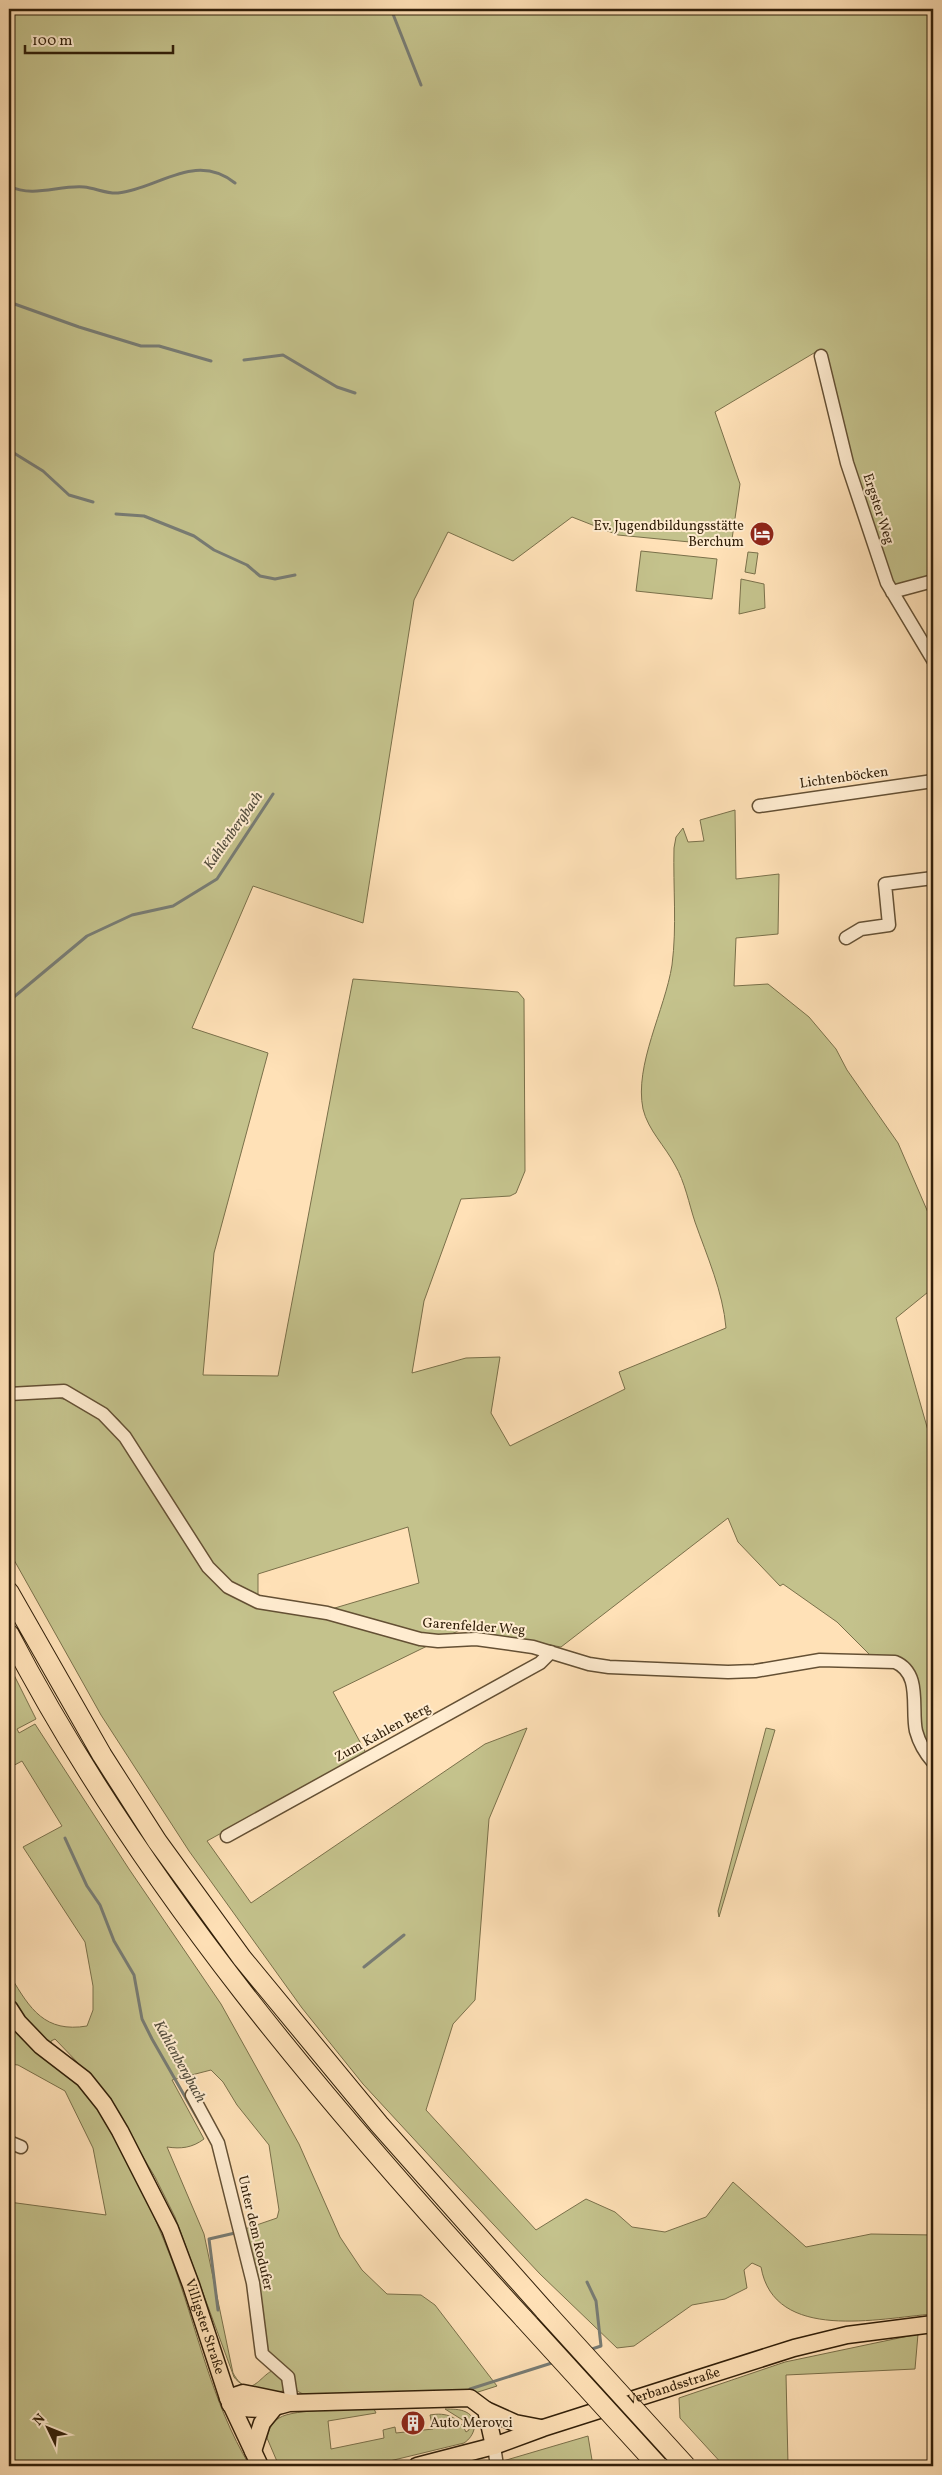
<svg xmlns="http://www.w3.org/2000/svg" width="942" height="2475" viewBox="0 0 942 2475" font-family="Vollkorn,serif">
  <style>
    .green { fill: #c4c28c; stroke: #7a704a; fill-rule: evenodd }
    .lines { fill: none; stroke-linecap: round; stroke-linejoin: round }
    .stream { stroke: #787c74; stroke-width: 3 }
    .minor-casing { stroke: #645034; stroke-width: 15 }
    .major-casing { stroke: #311f09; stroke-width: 19 }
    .highway-casing { stroke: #311f09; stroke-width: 21 }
    .minor { stroke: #ffecd0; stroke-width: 12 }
    .major { stroke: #ffe1b7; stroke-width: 16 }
    .highway { stroke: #ffe1b7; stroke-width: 19 }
    .highway-bridge-casing { stroke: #311f09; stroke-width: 21; stroke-linecap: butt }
    .highway-bridge { stroke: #ffe1b7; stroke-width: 19 }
    .labels { text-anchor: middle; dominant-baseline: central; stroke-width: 4; stroke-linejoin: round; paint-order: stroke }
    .street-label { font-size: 14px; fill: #311f09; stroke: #ffecd0 }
    .poi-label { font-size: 14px; fill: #311f09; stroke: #ffecd0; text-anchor: end }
    .water-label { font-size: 15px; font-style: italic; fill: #544e3e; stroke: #ffecd0 }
  </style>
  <rect width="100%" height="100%" fill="#ffe1b7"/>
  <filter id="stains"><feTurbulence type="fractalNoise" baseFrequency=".004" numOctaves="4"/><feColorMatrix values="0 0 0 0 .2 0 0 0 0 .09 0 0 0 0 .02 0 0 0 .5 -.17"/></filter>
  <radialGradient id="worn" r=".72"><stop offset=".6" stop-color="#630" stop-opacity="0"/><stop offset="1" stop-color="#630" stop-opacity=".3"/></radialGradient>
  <path class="green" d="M 9,9 L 933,9 L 933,581 L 892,592 L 819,350 L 715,412 L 740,484 L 731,546 L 618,535 L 572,517 L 513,561 L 448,532 L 414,600 L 363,923 L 253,886 L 192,1028 L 268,1053 L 214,1253 L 203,1375 L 278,1376 L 353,979 L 518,992 L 524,999 L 525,1171 L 516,1193 L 510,1196 L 461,1199 L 424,1301 L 412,1373 L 466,1358 L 500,1357 L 491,1413 L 510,1446 L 625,1389 L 619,1372 L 726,1328 C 723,1292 707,1256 695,1222 C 689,1204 685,1182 675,1165 C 665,1146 648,1130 643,1109 C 634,1065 665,1010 672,965 C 677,927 673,887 674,848 L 676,837 L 683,828 L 688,842 L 704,841 L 700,820 L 735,810 L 736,879 L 779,874 L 778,934 L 736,938 L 734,986 L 768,984 L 809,1017 L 836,1049 L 847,1070 L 898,1143 L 933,1224 L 933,1288 L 896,1318 L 929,1434 L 933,1433 L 933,1757 L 924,1742 L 911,1667 L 904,1659 L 870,1655 L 837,1622 L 783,1584 L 780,1586 L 738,1542 L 728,1518 L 561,1647 L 462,1629 L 333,1692 L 366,1753 L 207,1841 L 251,1903 L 485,1744 L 527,1728 L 489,1819 L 475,2000 L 453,2024 L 426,2110 L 536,2230 L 586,2199 L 615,2212 L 632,2227 L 665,2232 L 706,2217 L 733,2182 L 806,2247 L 871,2234 L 933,2235 L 933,2314 C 880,2318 774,2343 761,2267 L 752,2263 L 744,2270 L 747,2288 L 725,2299 L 692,2305 L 634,2346 L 617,2348 L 540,2274 L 448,2176 L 363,2084 L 302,2008 L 189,1851 L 101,1715 L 9,1551 ZM 42,1386 C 74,1387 95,1399 119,1420 L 215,1569 L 109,1424 L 76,1402 L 41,1394 ZM 408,1527 L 419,1583 L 318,1613 L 258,1605 L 258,1574 Z
    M 641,551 L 717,559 L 712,599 L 636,591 Z
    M 748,552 L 758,553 L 755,574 L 745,572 Z
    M 741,579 L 764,584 L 765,608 L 739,614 Z
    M 9,1665 L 36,1719 L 17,1729 L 19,1733 L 35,1724 L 129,1869 L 221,2004 L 299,2144 L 340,2237 L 362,2270 L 387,2294 L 421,2295 L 435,2305 L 497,2386 L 475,2393 L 464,2390 L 313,2395 L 303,2394 L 295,2390 L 291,2374 L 268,2358 L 265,2353 L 256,2283 L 242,2230 L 277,2218 L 279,2210 L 269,2145 L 237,2105 L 223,2082 L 211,2070 L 172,2080 L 204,2139 C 192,2148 181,2149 167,2147 L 204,2234 L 233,2373 C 251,2405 262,2370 276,2370 L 284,2376 L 287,2383 L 283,2391 C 268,2394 243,2390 234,2377 L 175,2217 L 155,2177 L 102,2088 L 55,2039 L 51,2041 L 51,2046 C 36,2035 16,2020 9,2001 C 7,1994 9,1985 9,1977 L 11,1977 C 30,2009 45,2033 87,2026 L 93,2010 L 93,1986 L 85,1942 L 23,1847 L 62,1826 L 22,1761 L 9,1768 Z
    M 766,1728 L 775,1730 L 719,1917 L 718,1911 Z
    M 9,2022 C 24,2047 43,2050 64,2067 C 82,2081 97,2104 108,2124 C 132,2166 153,2212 171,2258 C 197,2327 211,2402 250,2466 L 9,2466 L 9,2202 L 106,2215 L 93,2148 L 65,2091 L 18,2065 L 9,2064 Z
    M 918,2334 L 915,2369 L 786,2375 L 788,2464 L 793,2466 L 724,2466 L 680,2418 L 679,2398 L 785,2362 Z
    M 374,2409 L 376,2413 L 328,2421 L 331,2449 L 384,2438 L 383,2430 L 395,2427 L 396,2433 L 433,2429 L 430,2415 C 446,2412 459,2417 466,2432 L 469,2430 L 469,2424 L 445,2409 C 452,2409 460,2409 466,2412 C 480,2419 475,2436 464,2443 L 369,2466 L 279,2466 L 267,2438 C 269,2429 271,2423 279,2418 C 295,2408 353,2410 374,2409 Z
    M 588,2436 L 593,2466 L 504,2466 L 503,2461 Z"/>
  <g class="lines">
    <path class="stream" d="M 391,9 L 421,85
      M 9,186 C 34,198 58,185 84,187 C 95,188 107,194 118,193 C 158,189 195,151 235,183
      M 9,302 L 79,327 L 141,346 L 159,346 L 211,361
      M 244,360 L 283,355 L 337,387 L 355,393
      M 9,450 L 43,471 L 69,495 L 93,502
      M 116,514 L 144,516 L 194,536 L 214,550 L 247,565 L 260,576 L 275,579 L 295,575
      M 9,1001 L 87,936 L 132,915 L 173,906 L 217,879 L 273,794
      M 65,1838 L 87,1886 L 100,1905 L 114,1941 L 134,1975 L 142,2019 L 152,2039 L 203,2128
      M 364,1967 L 404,1935
      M 587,2282 L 596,2301 L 601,2346 L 589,2350
      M 218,2310 L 209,2239 L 235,2233 L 235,2230
      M 470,2389 L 555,2362"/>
    <defs>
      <path id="minor" d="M 821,356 L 847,463 L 887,583 L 933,660
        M 892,592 L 933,581
        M 759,806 L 933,781
        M 846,938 L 861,929 L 889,925 L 885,884 L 933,878
        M 9,1394 L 64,1391 L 103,1414 L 125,1437 L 208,1567 L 228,1587 L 258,1602 L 327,1613 L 420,1639 L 438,1641 L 476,1639 L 533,1647 L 589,1664 L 609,1667 L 728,1672 L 755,1671 L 820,1660 L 895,1662 C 922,1673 911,1709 916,1731 C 919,1742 925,1753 933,1762
        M 227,1836 L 540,1663 L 551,1652
        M 192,2095 L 218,2143 L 253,2283 L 262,2354 L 288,2377 L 292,2403
        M 9,2142 L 21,2147
        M 494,2446 L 497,2466"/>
      <g id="major">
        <path id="s1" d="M 9,2008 L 18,2022 L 41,2046 L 84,2079 L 104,2104 L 120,2131 L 170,2229 L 191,2285 L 228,2398 L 260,2466"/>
        <path d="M 228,2398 L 243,2393 L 287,2402"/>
        <path d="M 230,2404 C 250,2412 270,2409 289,2403 L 470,2398 L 486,2410 L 494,2446"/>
        <path d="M 486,2410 L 515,2423 L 541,2428"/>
        <path d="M 253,2451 L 262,2423 L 275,2407"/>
        <path id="s2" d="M 417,2466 L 494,2446 L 543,2428 L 794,2348 L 847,2335 L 933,2324"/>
      </g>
      <path id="highway" d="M 9,1592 L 102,1755 L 157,1841 L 242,1958 L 379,2124 L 545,2311
        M 9,1634 C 142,1889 330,2108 524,2319"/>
    </defs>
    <use href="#minor" class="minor-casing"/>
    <use href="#major" class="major-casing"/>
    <use href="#highway" class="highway-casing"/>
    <use href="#minor" class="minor"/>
    <use href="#major" class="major"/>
    <use href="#highway" class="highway"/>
    <defs>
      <path id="highway-bridge" d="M 545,2311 L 686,2466
        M 524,2319 L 658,2466"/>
    </defs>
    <use href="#highway-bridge" class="highway-bridge-casing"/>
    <use href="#highway-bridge" class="highway-bridge"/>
  </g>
  <defs>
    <symbol id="hotel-disc" viewBox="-11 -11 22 22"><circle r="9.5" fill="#8f2418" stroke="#ffecd0"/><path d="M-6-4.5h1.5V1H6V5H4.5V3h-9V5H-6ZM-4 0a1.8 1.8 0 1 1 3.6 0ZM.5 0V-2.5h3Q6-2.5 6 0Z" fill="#fff"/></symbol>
    <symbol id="building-disc" viewBox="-11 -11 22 22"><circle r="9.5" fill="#8f2418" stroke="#ffecd0"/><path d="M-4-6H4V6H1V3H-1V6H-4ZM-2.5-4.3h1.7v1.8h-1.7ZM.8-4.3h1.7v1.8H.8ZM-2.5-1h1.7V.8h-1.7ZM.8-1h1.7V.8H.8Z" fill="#fff"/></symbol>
  </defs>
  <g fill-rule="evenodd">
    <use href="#hotel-disc" x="748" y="520" width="28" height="28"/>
    <use href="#building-disc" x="399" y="2409" width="28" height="28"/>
  </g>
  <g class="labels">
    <g class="street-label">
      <text transform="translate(878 509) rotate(72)">Ergster Weg</text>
      <text transform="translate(844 778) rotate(-8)">Lichtenböcken</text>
      <text transform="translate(474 1627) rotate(4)">Garenfelder Weg</text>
      <text transform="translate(383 1733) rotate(-29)">Zum Kahlen Berg</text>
      <text transform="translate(255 2233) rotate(77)">Unter dem Rodufer</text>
      <text stroke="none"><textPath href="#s1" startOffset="381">Villigster Straße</textPath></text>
      <text stroke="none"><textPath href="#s2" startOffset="269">Verbandsstraße</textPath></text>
    </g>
    <g class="poi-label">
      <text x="744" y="526">Ev. Jugendbildungsstätte<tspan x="744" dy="16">Berchum</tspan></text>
      <text x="430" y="2423" text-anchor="start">Auto Merovci</text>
    </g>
    <g class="water-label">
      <text transform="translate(234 831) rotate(-55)">Kahlenbergbach</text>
      <text transform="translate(179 2062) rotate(61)">Kahlenbergbach</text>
    </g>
  </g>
  <rect width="942" height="2475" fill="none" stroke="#ffe1b7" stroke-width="30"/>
  <rect x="10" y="10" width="922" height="2455" fill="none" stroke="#311f09" stroke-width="2.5"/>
  <rect x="15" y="15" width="912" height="2445" fill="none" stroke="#311f09"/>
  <g transform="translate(48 2428) rotate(313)" stroke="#ffecd0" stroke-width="4" paint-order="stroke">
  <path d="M0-4L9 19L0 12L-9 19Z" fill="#311f09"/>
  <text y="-8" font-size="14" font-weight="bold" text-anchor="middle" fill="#311f09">N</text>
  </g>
  <path d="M25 45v8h148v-8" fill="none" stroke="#311f09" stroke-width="2.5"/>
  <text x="32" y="45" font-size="15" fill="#311f09" stroke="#ffecd0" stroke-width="4" paint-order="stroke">100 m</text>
  <rect width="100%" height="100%" filter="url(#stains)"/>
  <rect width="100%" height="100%" fill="url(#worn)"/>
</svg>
